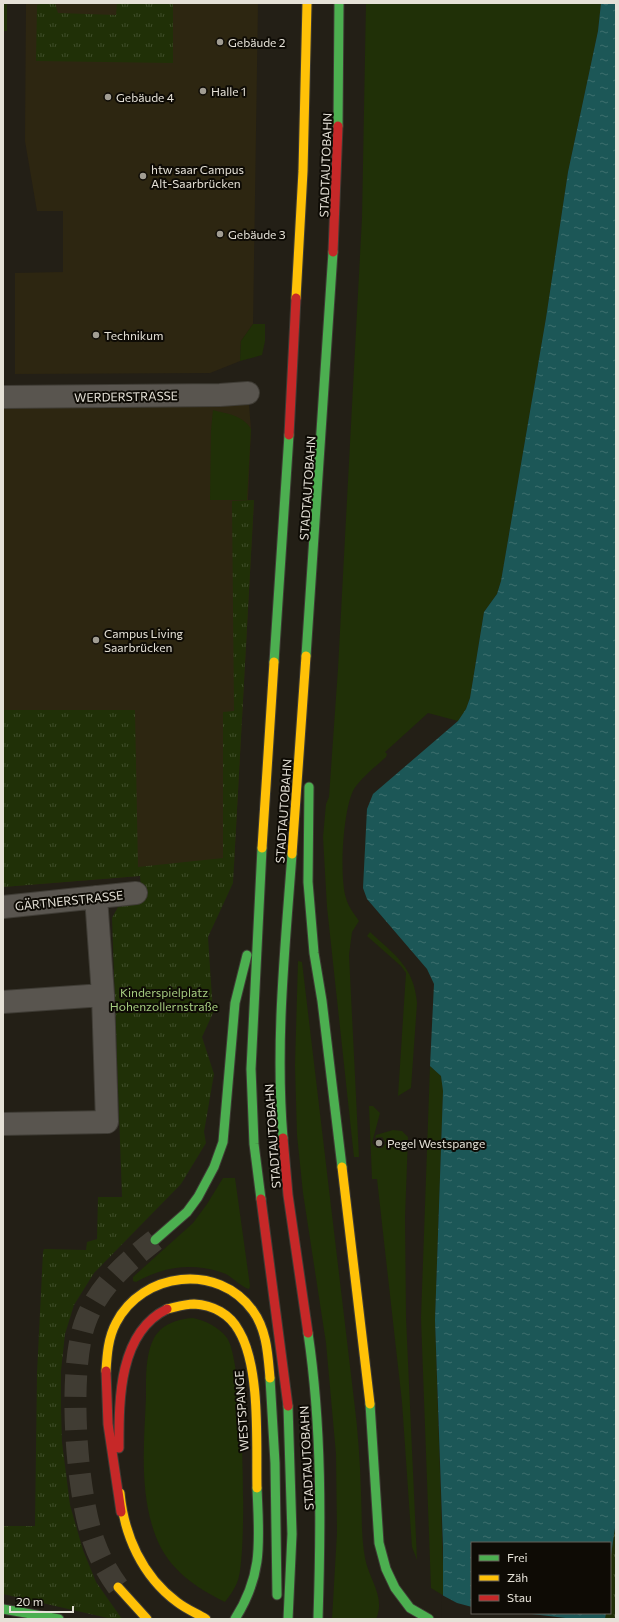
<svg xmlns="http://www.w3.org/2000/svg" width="619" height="1622" viewBox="0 0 619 1622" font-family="Commissioner,sans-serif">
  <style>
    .built { fill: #2d2611 }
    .green { fill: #203007 }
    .park { fill: url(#park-tufts) }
    .water { fill: url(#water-ripples) }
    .pier { fill: #231f16 }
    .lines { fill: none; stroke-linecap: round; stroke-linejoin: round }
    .highway-tunnel { stroke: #403c33; stroke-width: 22; stroke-dasharray: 22 11; stroke-linecap: butt }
    .street-casing { stroke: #3f3c35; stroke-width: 24 }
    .fast-casing { stroke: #3f3c35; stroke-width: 11 }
    .slow-casing { stroke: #3f3c35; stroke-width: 11 }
    .jam-casing { stroke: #3f3c35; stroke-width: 11 }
    .street { stroke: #59554f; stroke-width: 22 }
    .fast { stroke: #4caf50; stroke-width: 9 }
    .slow { stroke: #ffc107; stroke-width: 9 }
    .jam { stroke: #c62828; stroke-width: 9 }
    .poi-dot { fill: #a19d93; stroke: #0e0b05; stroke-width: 1.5 }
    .labels { text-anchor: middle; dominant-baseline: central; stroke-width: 4; stroke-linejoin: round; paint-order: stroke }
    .poi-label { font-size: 12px; fill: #e5e1d7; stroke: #0e0b05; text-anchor: start }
    .street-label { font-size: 12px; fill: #e5e1d7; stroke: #0e0b05 }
    .park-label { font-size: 12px; fill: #a6cd80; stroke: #0e0b05 }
  </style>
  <defs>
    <pattern id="park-tufts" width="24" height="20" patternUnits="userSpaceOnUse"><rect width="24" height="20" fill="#203007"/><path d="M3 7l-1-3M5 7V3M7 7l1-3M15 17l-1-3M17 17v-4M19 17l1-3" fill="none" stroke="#404e2a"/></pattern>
    <pattern id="water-ripples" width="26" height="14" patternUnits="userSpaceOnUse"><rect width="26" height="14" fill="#1c5757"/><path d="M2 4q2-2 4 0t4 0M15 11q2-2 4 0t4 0" fill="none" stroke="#3d6f6e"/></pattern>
  </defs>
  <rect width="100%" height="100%" fill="#231f16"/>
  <path class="built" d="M 26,3 L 258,3 L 253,324 L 241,341 L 240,361 L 210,373 L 15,374 L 15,273 L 63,272 L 63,211 L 37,211 L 25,141 Z
    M 248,393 L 251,429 L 248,500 L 254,500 L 234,865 L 140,876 L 3,887 L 3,397 Z"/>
  <path class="green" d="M 3,3 L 7,3 L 7,31 L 3,31 Z
    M 366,3 L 601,3 L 598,31 L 568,172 L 546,318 L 501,581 L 497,594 L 484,612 L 470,698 L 466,709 L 458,721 L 428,713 L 385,752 L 387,754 L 386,757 C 375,767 362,777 354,789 C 343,808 339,877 346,898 C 348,906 354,914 359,921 L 352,932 L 349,955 L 359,1157 L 354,1157 L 327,907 L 323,837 L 326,804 L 329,797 L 338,669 L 362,218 Z
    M 253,324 L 265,324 L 265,341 L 262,355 L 240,361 L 241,341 Z
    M 213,410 C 227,414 243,415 251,429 L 247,500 L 210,500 L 211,430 Z
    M 370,932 C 395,955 414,967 417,1003 L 411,1088 L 398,1096 L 406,973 L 401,966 L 367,936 Z
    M 298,961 L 302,962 L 354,1400 C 358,1431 360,1461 361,1492 C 362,1514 361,1536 365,1558 C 369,1580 386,1597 376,1619 L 332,1619 L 337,1533 L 336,1454 L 326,1343 L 303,1193 L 297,1135 L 295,1066 Z
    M 430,1066 L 441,1076 L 443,1091 L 435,1320 L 444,1596 L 431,1588 L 421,1318 Z
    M 369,1106 L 373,1106 L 380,1113 L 372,1143 L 377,1148 L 382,1148 L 386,1143 L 382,1137 L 375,1138 L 376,1135 L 393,1130 L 402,1131 L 408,1137 L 405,1217 L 406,1318 L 417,1560 L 412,1547 L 402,1402 L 377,1179 L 372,1179 Z
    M 223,1178 L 235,1178 L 250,1286 L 249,1289 C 243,1288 233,1278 226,1274 C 195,1262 164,1266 136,1282 L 133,1281 L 133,1277 L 193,1223 L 207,1204 Z
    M 193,1318 C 206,1321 219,1327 227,1338 C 244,1362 247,1543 239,1576 C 237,1586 231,1594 225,1602 C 195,1587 169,1570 156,1537 C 139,1493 144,1443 146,1398 C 146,1379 145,1355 154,1338 C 162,1324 178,1319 193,1318 Z"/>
  <path class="park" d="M 44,3 L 55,3 L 58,13 L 116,15 L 117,3 L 173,3 L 173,63 L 36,61 L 37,5 Z
    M 254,500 L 233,883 L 208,937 L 213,1013 L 202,1037 L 214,1074 L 204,1132 L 206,1143 L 181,1184 L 94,1273 L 74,1305 L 65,1334 L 61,1371 L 61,1409 L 62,1442 L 70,1505 L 83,1550 L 96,1582 L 122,1619 L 112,1619 L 3,1594 L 3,1526 L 35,1526 L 37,1373 L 43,1252 L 44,1249 L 47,1249 L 86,1250 L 87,1242 L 97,1239 L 98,1197 L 122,1197 L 112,918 L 118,907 L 142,902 L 140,876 L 3,887 L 3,710 L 135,710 L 138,867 L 223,858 L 223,712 L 234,711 L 232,501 Z
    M 616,1521 L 616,1619 L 605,1619 L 606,1613 L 610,1613 L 610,1562 Z"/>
  <path class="water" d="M 601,3 L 616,3 L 616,1521 L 610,1562 L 610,1543 L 472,1543 L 472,1613 L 606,1613 L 605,1619 L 443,1619 L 443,1547 L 435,1320 L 443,1091 L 441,1076 L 430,1066 L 434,984 L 427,969 L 367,899 L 363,888 L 367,809 L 373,794 L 458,721 L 466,709 L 470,698 L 484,612 L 497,594 L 501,581 L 546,318 L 568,172 L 598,31 Z"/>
  <path class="pier" d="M 442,1595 L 457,1603 L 472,1607 L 472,1613 L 523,1613 L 574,1619 L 441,1619 Z"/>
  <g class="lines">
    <path class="highway-tunnel" d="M 118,1587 C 108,1573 100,1559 94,1542 C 76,1493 67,1368 86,1320 C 99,1286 127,1262 155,1240"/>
    <defs>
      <path id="street" d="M 3,397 L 220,395 L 248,393
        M 3,907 L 136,893
        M 3,1002 L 103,995
        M 3,1124 L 107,1122 L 103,995 L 96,897"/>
      <path id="fast" d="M 338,126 L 339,3
        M 306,656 L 333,252
        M 274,662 L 289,435
        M 309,787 L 308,882 L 314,953 L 322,1001 L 342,1167
        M 283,1138 C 275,1043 285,949 292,854
        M 261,1199 L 254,1144 L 251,1069 L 262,848
        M 155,1240 L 187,1212 L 198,1197 L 214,1167 L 223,1142 L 235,1003 L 247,955
        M 308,1333 C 322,1427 321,1524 318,1619
        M 270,1378 L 275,1463 L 277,1595
        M 370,1404 L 379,1543 L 386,1569 L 395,1588 L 410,1608 L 429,1619
        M 3,1609 L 59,1619
        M 235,1619 C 264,1573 259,1540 257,1488
        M 288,1619 L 292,1534 L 288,1406"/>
      <path id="slow" d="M 296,298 L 303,171 L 307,3
        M 262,848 L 274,662
        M 292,854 L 306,656
        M 342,1167 L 370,1404
        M 167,1309 C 176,1307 185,1304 194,1304 C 213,1305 230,1314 239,1331 C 261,1368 256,1445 257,1488
        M 106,1371 C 107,1355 108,1338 116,1323 C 142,1272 218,1262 253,1311 C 267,1330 268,1356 270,1378
        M 120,1493 C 124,1535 142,1576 177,1602 C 186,1609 196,1613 206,1619
        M 118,1587 L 147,1619"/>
      <path id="jam" d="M 333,252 L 338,126
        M 289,435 L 296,298
        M 283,1138 L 288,1195 L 308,1333
        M 261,1199 L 288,1406
        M 106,1371 L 108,1424 L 121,1512
        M 119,1448 C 119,1401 118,1333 167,1309"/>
    </defs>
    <use href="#street" class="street-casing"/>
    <use href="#fast" class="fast-casing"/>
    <use href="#slow" class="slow-casing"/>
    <use href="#jam" class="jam-casing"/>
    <use href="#street" class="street"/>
    <use href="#fast" class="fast"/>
    <use href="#slow" class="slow"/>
    <use href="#jam" class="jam"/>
  </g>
  <g class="poi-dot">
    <circle cx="220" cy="42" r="4"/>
    <circle cx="203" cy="91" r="4"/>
    <circle cx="108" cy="97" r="4"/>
    <circle cx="143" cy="176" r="4"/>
    <circle cx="220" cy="234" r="4"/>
    <circle cx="96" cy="335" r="4"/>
    <circle cx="96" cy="640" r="4"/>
    <circle cx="379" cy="1143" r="4"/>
  </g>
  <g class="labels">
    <g class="poi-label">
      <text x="228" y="42">Gebäude 2</text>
      <text x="211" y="91">Halle 1</text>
      <text x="116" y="97">Gebäude 4</text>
      <text x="151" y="169">htw saar Campus<tspan x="151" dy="14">Alt-Saarbrücken</tspan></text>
      <text x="228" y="234">Gebäude 3</text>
      <text x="104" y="335">Technikum</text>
      <text x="104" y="633">Campus Living<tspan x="104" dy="14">Saarbrücken</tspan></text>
      <text x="387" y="1143">Pegel Westspange</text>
    </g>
    <g class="street-label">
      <text transform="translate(325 165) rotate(-88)">STADTAUTOBAHN</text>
      <text transform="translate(126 396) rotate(-1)">WERDERSTRASSE</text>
      <text transform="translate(307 488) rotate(-86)">STADTAUTOBAHN</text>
      <text transform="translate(283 811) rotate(-86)">STADTAUTOBAHN</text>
      <text transform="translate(69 900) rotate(-6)">GÄRTNERSTRASSE</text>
      <text transform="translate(272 1136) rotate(-94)">STADTAUTOBAHN</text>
      <text transform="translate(241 1411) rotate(-94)">WESTSPANGE</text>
      <text transform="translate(306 1458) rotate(-93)">STADTAUTOBAHN</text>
    </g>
    <g class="park-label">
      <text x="164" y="992">Kinderspielplatz<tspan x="164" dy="14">Hohenzollernstraße</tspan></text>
    </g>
  </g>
  <rect width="619" height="1622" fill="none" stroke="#e5e1d7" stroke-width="8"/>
  <rect x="471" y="1542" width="140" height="72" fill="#0e0b05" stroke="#646159"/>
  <rect x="479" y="1555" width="20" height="6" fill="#4caf50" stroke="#646159"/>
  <text x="507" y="1562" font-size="12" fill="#e5e1d7">Frei</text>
  <rect x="479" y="1575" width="20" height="6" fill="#ffc107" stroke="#646159"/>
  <text x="507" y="1582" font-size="12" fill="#e5e1d7">Zäh</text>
  <rect x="479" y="1595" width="20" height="6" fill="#c62828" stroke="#646159"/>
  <text x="507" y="1602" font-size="12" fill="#e5e1d7">Stau</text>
  <path d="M10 1606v6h63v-6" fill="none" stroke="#e5e1d7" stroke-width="2"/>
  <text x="16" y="1606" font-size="12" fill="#e5e1d7" stroke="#0e0b05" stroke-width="3" paint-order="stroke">20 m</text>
</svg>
